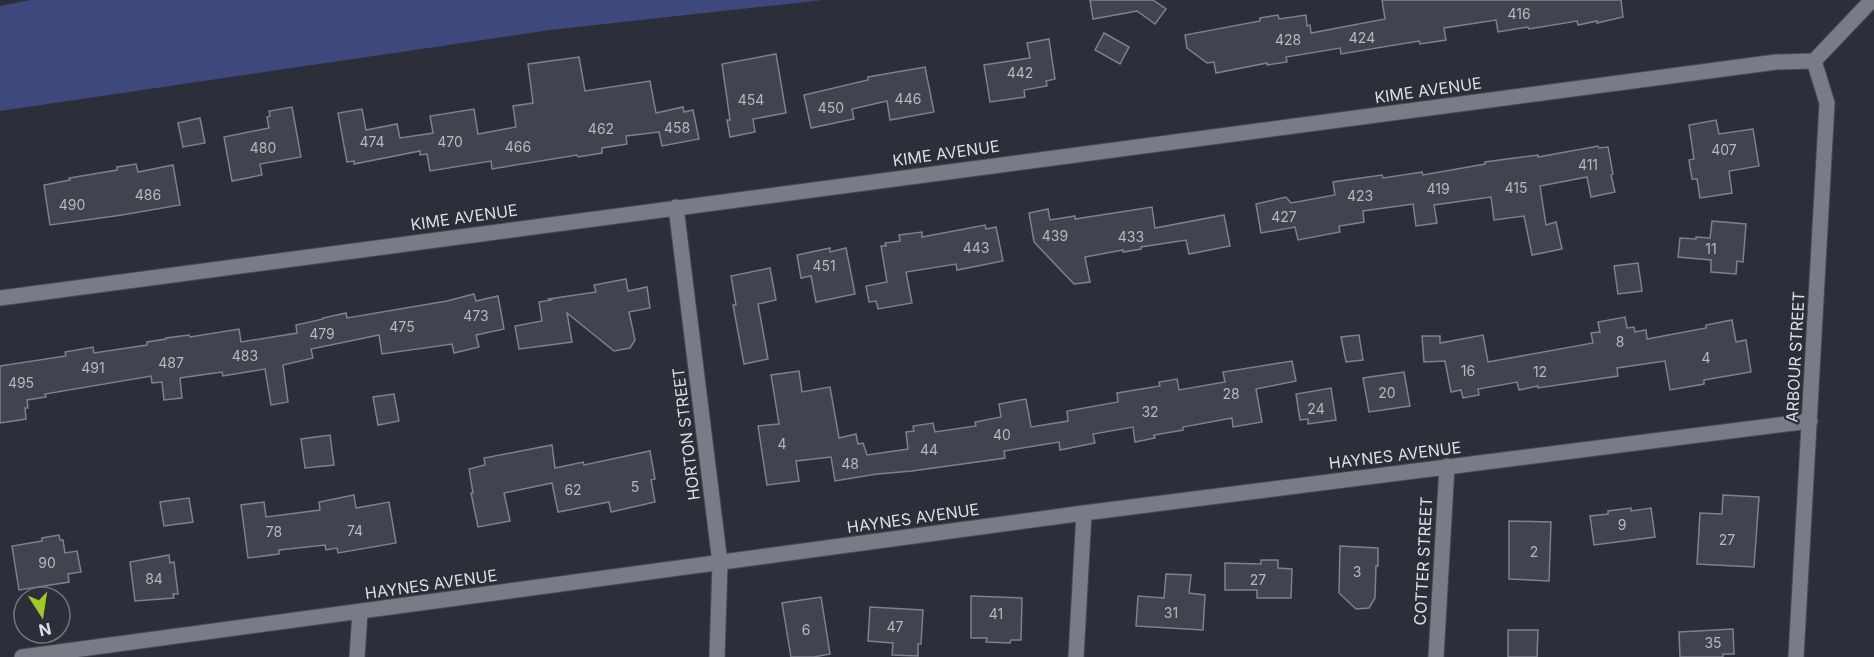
<svg xmlns="http://www.w3.org/2000/svg" width="1874" height="657" viewBox="0 0 1874 657" font-family="Inter,sans-serif">
  <style>
    .green { fill: #3e487c }
    .building { fill: #41444f; stroke: #7e818d; stroke-width: 1.5 }
    .lines { fill: none; stroke-linecap: round; stroke-linejoin: round }
    .minor-casing { stroke: #484b53; stroke-width: 17 }
    .minor { stroke: #787c87; stroke-width: 15 }
    .labels { text-anchor: middle; dominant-baseline: central; stroke-width: 4.5; stroke-linejoin: round; paint-order: stroke }
    .number-label { font-size: 14px; fill: #b6b8c0 }
    .street-label { font-size: 16px; fill: #dddfe6; stroke: #2c2f39 }
  </style>
  <rect width="100%" height="100%" fill="#2c2f39"/>
  <path class="green" d="M 30,0 L 823,0 L 550,30 L 0,111 L 0,6 Z"/>
  <path class="building" d="M 1090,0 L 1153,0 L 1166,9 L 1155,24 L 1137,11 L 1093,19 Z
    M 1382,0 L 1621,0 L 1623,17 L 1597,23 L 1597,21 L 1578,25 L 1577,21 L 1529,29 L 1528,27 L 1498,32 L 1496,20 L 1444,28 L 1446,40 L 1420,44 L 1419,41 L 1341,54 L 1340,48 L 1286,57 L 1287,62 L 1267,65 L 1267,63 L 1216,73 L 1214,62 L 1207,63 L 1187,48 L 1185,35 L 1260,21 L 1260,18 L 1278,15 L 1279,19 L 1306,15 L 1307,26 L 1310,25 L 1311,33 L 1385,19 Z
    M 1104,33 L 1129,47 L 1120,64 L 1095,50 Z
    M 1049,39 L 1055,79 L 1046,81 L 1047,86 L 1024,90 L 1025,97 L 990,102 L 984,65 L 1030,58 L 1027,43 Z
    M 776,54 L 786,113 L 753,119 L 755,132 L 730,137 L 727,120 L 730,120 L 722,64 Z
    M 579,57 L 585,91 L 650,81 L 656,113 L 683,107 L 684,112 L 693,110 L 699,139 L 662,146 L 659,132 L 626,136 L 627,144 L 602,148 L 602,153 L 578,157 L 577,155 L 492,169 L 491,161 L 430,171 L 427,154 L 420,155 L 420,151 L 354,164 L 354,161 L 347,162 L 338,113 L 362,109 L 366,130 L 397,124 L 400,138 L 433,133 L 430,116 L 474,109 L 478,134 L 516,127 L 513,106 L 533,103 L 528,64 Z
    M 925,67 L 934,112 L 890,120 L 887,101 L 852,109 L 854,119 L 811,128 L 804,95 L 868,80 L 868,77 Z
    M 292,107 L 301,157 L 260,164 L 262,175 L 232,181 L 224,137 L 269,128 L 267,117 L 270,116 L 269,111 Z
    M 200,118 L 205,143 L 183,147 L 178,123 Z
    M 1716,120 L 1719,134 L 1753,129 L 1759,166 L 1729,171 L 1732,193 L 1700,198 L 1697,179 L 1692,179 L 1689,160 L 1694,159 L 1689,125 Z
    M 1598,146 L 1599,148 L 1608,147 L 1613,174 L 1611,175 L 1615,192 L 1591,197 L 1587,177 L 1540,186 L 1546,225 L 1556,222 L 1562,249 L 1532,255 L 1524,216 L 1494,220 L 1491,197 L 1434,205 L 1437,223 L 1416,226 L 1413,204 L 1363,211 L 1364,222 L 1339,226 L 1340,232 L 1298,240 L 1295,227 L 1261,233 L 1256,204 L 1286,197 L 1291,203 L 1335,195 L 1333,182 L 1382,175 L 1383,178 L 1422,172 L 1423,175 L 1485,164 L 1485,162 L 1538,155 L 1538,157 Z
    M 136,164 L 138,172 L 173,165 L 180,205 L 122,215 L 50,225 L 44,185 L 70,180 L 69,178 L 117,170 L 117,167 Z
    M 1152,207 L 1155,228 L 1224,215 L 1230,246 L 1189,254 L 1186,240 L 1141,247 L 1141,249 L 1123,252 L 1123,250 L 1085,257 L 1090,282 L 1074,284 L 1034,242 L 1029,213 L 1048,209 L 1050,220 L 1075,216 L 1075,219 Z
    M 1712,221 L 1746,224 L 1743,262 L 1737,261 L 1736,274 L 1711,272 L 1711,260 L 1678,257 L 1680,238 L 1696,239 L 1696,237 L 1710,238 Z
    M 985,225 L 986,229 L 996,227 L 1003,261 L 957,270 L 956,264 L 906,272 L 912,303 L 878,309 L 876,301 L 869,302 L 866,286 L 887,282 L 881,246 L 886,246 L 885,243 L 900,241 L 899,235 L 922,232 L 922,237 Z
    M 830,248 L 830,252 L 846,248 L 855,294 L 816,302 L 811,276 L 801,278 L 797,255 Z
    M 1638,263 L 1642,291 L 1618,294 L 1614,266 Z
    M 770,268 L 776,300 L 758,304 L 768,359 L 744,364 L 733,305 L 736,305 L 731,276 Z
    M 626,279 L 628,291 L 647,287 L 650,308 L 629,312 L 635,340 L 630,348 L 614,351 L 567,313 L 572,342 L 519,349 L 515,326 L 542,321 L 539,302 L 551,300 L 549,299 L 596,292 L 594,285 Z
    M 474,294 L 476,301 L 498,296 L 504,329 L 476,335 L 479,347 L 454,353 L 452,344 L 382,354 L 379,335 L 311,349 L 313,358 L 283,365 L 288,402 L 271,405 L 265,369 L 223,376 L 222,372 L 180,378 L 182,398 L 164,400 L 162,382 L 152,383 L 151,376 L 45,394 L 46,397 L 27,400 L 28,408 L 25,408 L 26,419 L 0,423 L 0,366 L 66,356 L 65,352 L 93,347 L 94,353 L 147,345 L 147,342 L 166,339 L 166,338 L 189,335 L 190,337 L 239,329 L 241,342 L 297,333 L 296,325 L 323,319 L 323,318 L 346,313 L 347,318 L 447,301 Z
    M 1625,317 L 1627,328 L 1634,327 L 1635,332 L 1646,330 L 1647,339 L 1706,328 L 1706,325 L 1732,320 L 1736,342 L 1746,340 L 1751,372 L 1704,380 L 1704,384 L 1670,390 L 1665,361 L 1617,368 L 1618,376 L 1538,388 L 1538,386 L 1519,390 L 1517,382 L 1478,389 L 1479,395 L 1463,398 L 1461,390 L 1451,392 L 1445,361 L 1424,362 L 1422,336 L 1440,336 L 1440,343 L 1483,335 L 1488,362 L 1593,343 L 1591,333 L 1600,332 L 1598,322 Z
    M 1359,335 L 1363,360 L 1346,362 L 1341,337 Z
    M 1292,361 L 1296,381 L 1256,389 L 1262,422 L 1233,427 L 1232,418 L 1183,427 L 1183,430 L 1154,435 L 1155,438 L 1135,442 L 1133,427 L 1093,434 L 1095,443 L 1060,450 L 1059,442 L 1004,451 L 1005,458 L 912,471 L 877,474 L 835,481 L 831,457 L 796,461 L 799,481 L 767,485 L 758,426 L 779,424 L 771,375 L 799,371 L 802,392 L 830,387 L 839,438 L 856,434 L 858,444 L 863,443 L 867,455 L 908,449 L 906,432 L 914,431 L 913,426 L 933,423 L 935,432 L 976,426 L 975,422 L 1001,417 L 999,404 L 1026,399 L 1031,427 L 1068,421 L 1067,411 L 1118,402 L 1117,393 L 1160,386 L 1159,382 L 1177,379 L 1179,390 L 1225,382 L 1223,372 Z
    M 1404,372 L 1410,406 L 1369,412 L 1363,378 Z
    M 1331,388 L 1336,420 L 1308,424 L 1308,419 L 1300,420 L 1296,394 Z
    M 394,394 L 399,421 L 378,425 L 373,397 Z
    M 330,435 L 334,465 L 305,468 L 301,439 Z
    M 552,445 L 555,468 L 583,462 L 584,465 L 650,451 L 655,479 L 651,480 L 655,502 L 611,512 L 609,502 L 558,512 L 552,483 L 504,493 L 510,521 L 478,527 L 471,493 L 473,493 L 469,469 L 485,465 L 484,458 Z
    M 354,495 L 356,508 L 389,502 L 396,543 L 338,553 L 337,548 L 326,550 L 325,545 L 279,550 L 279,554 L 248,558 L 241,505 L 264,502 L 266,517 L 320,510 L 319,502 Z
    M 1723,495 L 1759,497 L 1754,567 L 1697,564 L 1700,513 L 1722,514 Z
    M 189,498 L 193,522 L 164,526 L 160,502 Z
    M 1631,508 L 1631,511 L 1651,508 L 1655,537 L 1594,545 L 1590,516 L 1608,514 L 1608,511 Z
    M 1509,521 L 1551,522 L 1549,581 L 1509,579 Z
    M 59,535 L 60,540 L 63,540 L 65,553 L 77,551 L 81,572 L 68,574 L 69,582 L 19,590 L 12,546 L 42,541 L 42,538 Z
    M 1340,546 L 1378,548 L 1378,566 L 1376,566 L 1375,598 L 1369,608 L 1356,609 L 1339,593 Z
    M 169,555 L 170,563 L 174,562 L 178,594 L 173,594 L 174,598 L 135,601 L 130,562 Z
    M 1261,560 L 1278,560 L 1278,568 L 1292,569 L 1291,598 L 1257,598 L 1257,590 L 1225,590 L 1225,563 L 1261,564 Z
    M 1166,574 L 1191,575 L 1189,593 L 1205,595 L 1203,630 L 1136,626 L 1138,596 L 1164,598 Z
    M 971,596 L 1022,598 L 1021,640 L 1011,640 L 1010,643 L 986,642 L 987,638 L 971,638 Z
    M 821,597 L 830,654 L 814,657 L 791,657 L 782,603 Z
    M 870,607 L 923,610 L 921,644 L 918,644 L 918,656 L 892,655 L 893,643 L 868,641 Z
    M 1733,629 L 1734,654 L 1723,654 L 1723,657 L 1680,657 L 1679,632 Z
    M 1508,630 L 1538,630 L 1537,657 L 1508,657 Z"/>
  <g class="lines">
    <defs>
      <path id="minor" d="M 676,207 L 720,563 L 717,657
        M 0,298 L 1776,62 L 1814,61 L 1872,0
        M 22,657 L 1084,513 L 1810,421
        M 357,657 L 360,612
        M 1076,657 L 1084,513
        M 1436,657 L 1447,466
        M 1796,657 L 1827,103 L 1814,61"/>
    </defs>
    <use href="#minor" class="minor-casing"/>
    <use href="#minor" class="minor"/>
  </g>
  <g class="labels">
    <g class="number-label">
      <text x="1519" y="13">416</text>
      <text x="1362" y="37">424</text>
      <text x="1288" y="39">428</text>
      <text x="1020" y="72">442</text>
      <text x="908" y="98">446</text>
      <text x="751" y="99">454</text>
      <text x="831" y="107">450</text>
      <text x="677" y="127">458</text>
      <text x="601" y="128">462</text>
      <text x="372" y="141">474</text>
      <text x="450" y="141">470</text>
      <text x="518" y="146">466</text>
      <text x="263" y="147">480</text>
      <text x="1724" y="149">407</text>
      <text x="1588" y="164">411</text>
      <text x="1516" y="187">415</text>
      <text x="1438" y="188">419</text>
      <text x="148" y="194">486</text>
      <text x="1360" y="195">423</text>
      <text x="72" y="204">490</text>
      <text x="1284" y="216">427</text>
      <text x="1055" y="235">439</text>
      <text x="1131" y="236">433</text>
      <text x="976" y="247">443</text>
      <text x="1711" y="248">11</text>
      <text x="824" y="265">451</text>
      <text x="476" y="315">473</text>
      <text x="402" y="326">475</text>
      <text x="322" y="333">479</text>
      <text x="1620" y="341">8</text>
      <text x="245" y="355">483</text>
      <text x="1706" y="357">4</text>
      <text x="171" y="362">487</text>
      <text x="93" y="367">491</text>
      <text x="1468" y="370">16</text>
      <text x="1540" y="371">12</text>
      <text x="21" y="382">495</text>
      <text x="1387" y="392">20</text>
      <text x="1231" y="393">28</text>
      <text x="1316" y="408">24</text>
      <text x="1150" y="411">32</text>
      <text x="1002" y="434">40</text>
      <text x="782" y="443">4</text>
      <text x="929" y="449">44</text>
      <text x="850" y="463">48</text>
      <text x="635" y="486">5</text>
      <text x="573" y="489">62</text>
      <text x="1622" y="524">9</text>
      <text x="355" y="530">74</text>
      <text x="274" y="531">78</text>
      <text x="1727" y="539">27</text>
      <text x="1534" y="551">2</text>
      <text x="47" y="562">90</text>
      <text x="1357" y="571">3</text>
      <text x="154" y="578">84</text>
      <text x="1258" y="579">27</text>
      <text x="1171" y="612">31</text>
      <text x="996" y="613">41</text>
      <text x="895" y="626">47</text>
      <text x="806" y="629">6</text>
      <text x="1713" y="642">35</text>
    </g>
    <g class="street-label">
      <text transform="translate(1428 90) rotate(-8)">KIME AVENUE</text>
      <text transform="translate(946 153) rotate(-8)">KIME AVENUE</text>
      <text transform="translate(464 217) rotate(-8)">KIME AVENUE</text>
      <text transform="translate(1795 357) rotate(-87)">ARBOUR STREET</text>
      <text transform="translate(686 434) rotate(-97)">HORTON STREET</text>
      <text transform="translate(1395 455) rotate(-7)">HAYNES AVENUE</text>
      <text transform="translate(913 518) rotate(-8)">HAYNES AVENUE</text>
      <text transform="translate(1423 561) rotate(-87)">COTTER STREET</text>
      <text transform="translate(431 584) rotate(-8)">HAYNES AVENUE</text>
    </g>
  </g>
  <g transform="translate(42 615) rotate(168)"><circle r="28" fill="#2c2f39" stroke="#73757e" stroke-width="1.5"/>
  <path d="M0-4.5L10 22L0 15L-10 22Z" fill="#a1c92a"/>
  <text y="-9" font-size="16" font-weight="bold" text-anchor="middle" fill="#dddfe6">N</text>
  </g>
</svg>
